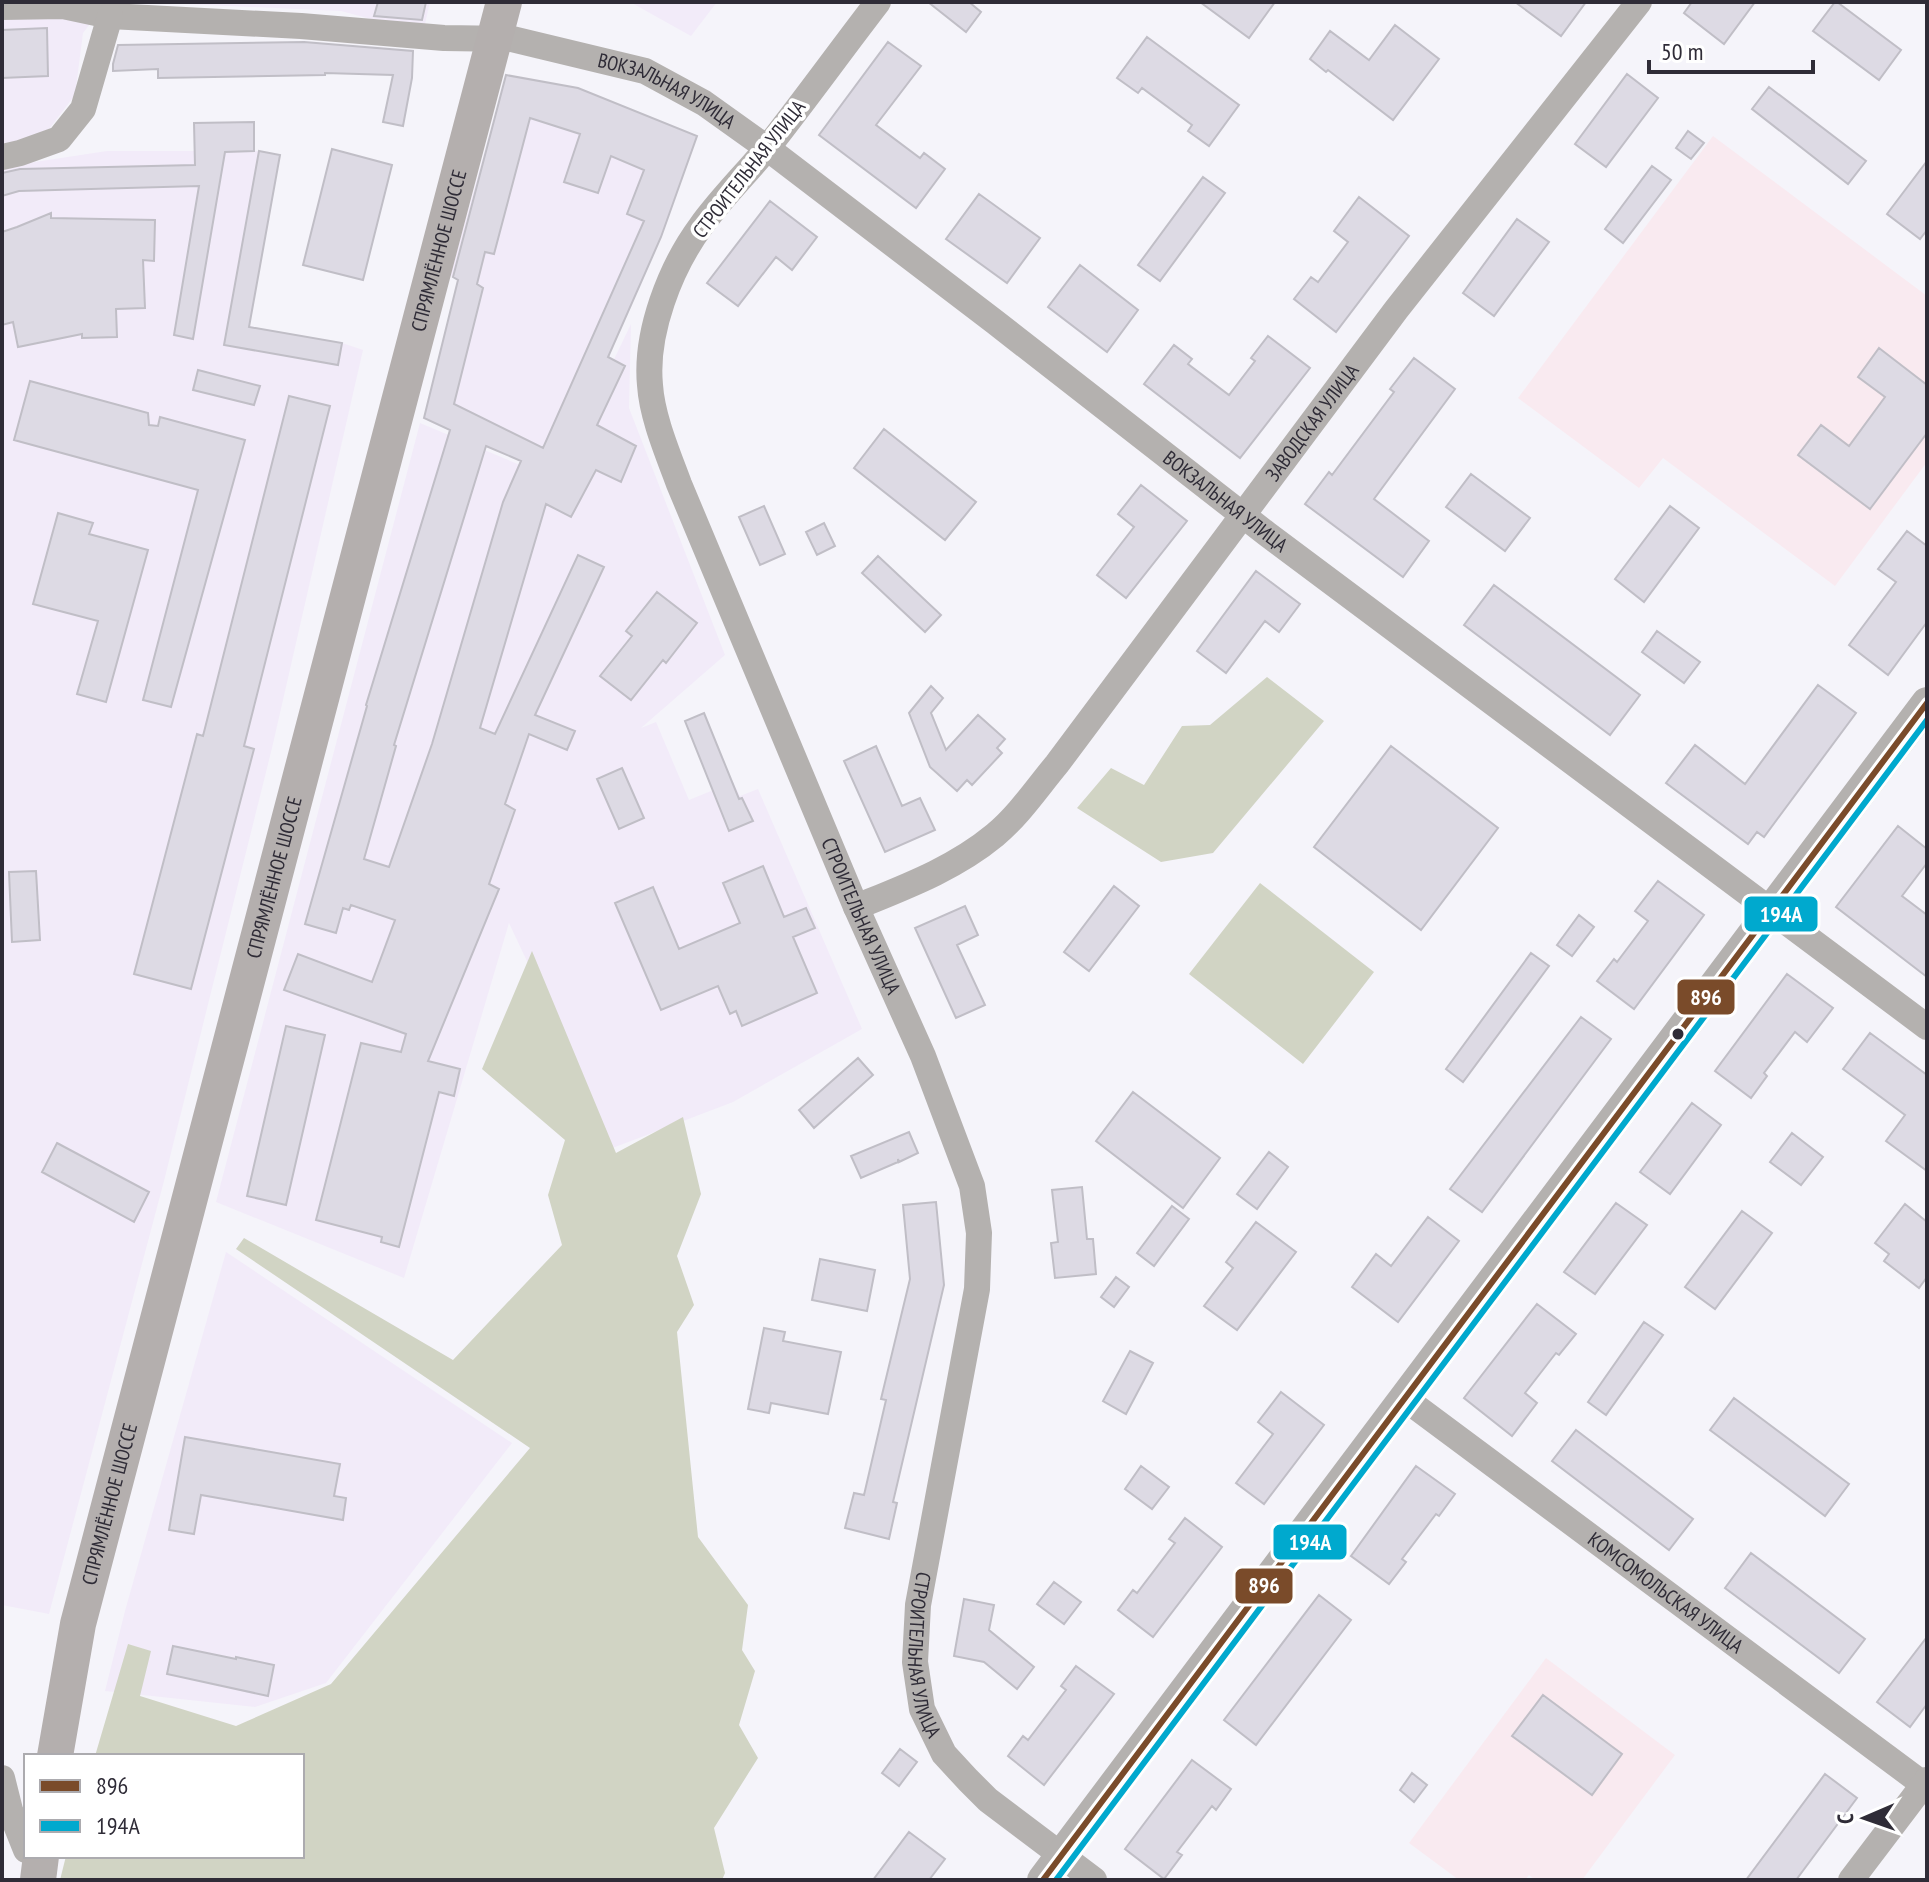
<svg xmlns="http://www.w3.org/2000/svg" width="1929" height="1882" viewBox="0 0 1929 1882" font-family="'PT Sans Narrow',sans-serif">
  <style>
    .industrial { fill: #f2ebf9 }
    .education { fill: #f9eaf0 }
    .forest { fill: #d1d4c4 }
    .building { fill: #dddae4; stroke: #c0bec6; stroke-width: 2; fill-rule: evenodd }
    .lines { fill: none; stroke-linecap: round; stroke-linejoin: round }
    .minor { stroke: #b4b1af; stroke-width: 26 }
    .tertiary { stroke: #b4b1af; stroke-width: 32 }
    .secondary { stroke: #b4afae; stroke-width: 36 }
    .bus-1-casing { stroke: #fff; stroke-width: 12 }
    .bus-2-casing { stroke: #fff; stroke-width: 12 }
    .bus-1 { stroke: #7a4b2a; stroke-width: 6 }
    .bus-2 { stroke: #00a9ce; stroke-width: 6 }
    .bus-dot { fill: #2f2c37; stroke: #fff; stroke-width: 3 }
    .labels { text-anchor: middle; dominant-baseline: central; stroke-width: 7; stroke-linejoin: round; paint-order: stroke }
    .street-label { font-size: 20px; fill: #2f2c37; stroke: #fff }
    .line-badge { stroke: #fff; stroke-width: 3 }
    .badge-label { font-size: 22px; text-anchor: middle; font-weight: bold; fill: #fff }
  </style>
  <rect width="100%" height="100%" fill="#f5f4fa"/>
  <path class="industrial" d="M 2,2 L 107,2 L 83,33 L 75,95 L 49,129 L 12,143 L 2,145 Z
    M 141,2 L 430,2 L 423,33 L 341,11 Z
    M 630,2 L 717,2 L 691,36 Z
    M 506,75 L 578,88 L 697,136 L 657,247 L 553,475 L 424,418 L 458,280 L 450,276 Z
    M 107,151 L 259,151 L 280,155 L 249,326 L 342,343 L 363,350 L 272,748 L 164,1181 L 49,1614 L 2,1605 L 2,167 Z
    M 631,324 L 629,408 L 725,655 L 641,728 L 656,722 L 689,800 L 733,782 L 740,796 L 758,789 L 862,1029 L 733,1102 L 610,1149 L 558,1027 L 509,923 L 404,1278 L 216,1202 L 420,423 L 556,480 Z
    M 226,1252 L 512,1443 L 326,1683 L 255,1707 L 105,1691 L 125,1611 Z"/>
  <path class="education" d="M 1713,136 L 1927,296 L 1927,462 L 1835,586 L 1663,458 L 1639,488 L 1518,398 Z
    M 1546,1658 L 1675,1755 L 1582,1880 L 1535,1880 L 1529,1875 L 1525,1880 L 1459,1880 L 1409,1843 Z"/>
  <path class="forest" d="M 1267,677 L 1324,721 L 1213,853 L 1161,862 L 1077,808 L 1111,768 L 1144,785 L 1182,726 L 1210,725 Z
    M 1260,883 L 1374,972 L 1303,1064 L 1189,974 Z
    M 532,951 L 616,1153 L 683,1117 L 701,1194 L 677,1256 L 694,1305 L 677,1332 L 698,1537 L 748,1605 L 742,1650 L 755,1671 L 739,1725 L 758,1758 L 714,1828 L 725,1873 L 722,1880 L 60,1880 L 66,1856 L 302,1856 L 302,1756 L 95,1756 L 128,1644 L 151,1651 L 140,1696 L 236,1726 L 331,1684 L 530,1448 L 236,1249 L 244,1238 L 453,1360 L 562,1245 L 548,1195 L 565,1140 L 482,1069 Z"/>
  <path class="building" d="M 378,2 L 426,2 L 422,20 L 374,16 Z
    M 928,2 L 969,2 L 981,12 L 966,32 Z
    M 1200,2 L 1275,2 L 1249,38 Z
    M 1515,2 L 1586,2 L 1561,36 Z
    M 1692,2 L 1755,2 L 1724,44 L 1684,13 Z
    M 1835,2 L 1837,2 L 1901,50 L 1879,80 L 1813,31 Z
    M 1395,25 L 1439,59 L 1393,120 L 1328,70 L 1326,72 L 1310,59 L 1330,31 L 1369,60 Z
    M 47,28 L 48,76 L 2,78 L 2,30 Z
    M 1147,37 L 1239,105 L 1209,146 L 1188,131 L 1192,125 L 1142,88 L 1138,93 L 1117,78 Z
    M 304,42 L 413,51 L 412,78 L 403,126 L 383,122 L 393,75 L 325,73 L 325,75 L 158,78 L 158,69 L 113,71 L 113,64 L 118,45 Z
    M 888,42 L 921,66 L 876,125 L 920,158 L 924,153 L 945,169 L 916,208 L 819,135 Z
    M 1627,74 L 1658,98 L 1606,167 L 1575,144 Z
    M 506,75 L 578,88 L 697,136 L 661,237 L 608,357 L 625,366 L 597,425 L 636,446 L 621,482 L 596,470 L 571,517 L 546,504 L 480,728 L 495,734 L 578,555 L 604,567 L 535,715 L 575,731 L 567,750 L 529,734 L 505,804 L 515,810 L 489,884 L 499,889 L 428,1061 L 460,1069 L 454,1096 L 439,1092 L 399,1247 L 381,1242 L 382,1237 L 316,1220 L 361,1043 L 401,1052 L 406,1034 L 284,990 L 298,954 L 372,982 L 395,920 L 351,905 L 349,910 L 343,908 L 336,933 L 305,924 L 367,706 L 366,705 L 450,430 L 424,418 L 458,280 L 453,277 ZM 530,118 L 580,134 L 564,182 L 598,193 L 611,156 L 644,170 L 627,214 L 644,221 L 543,448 L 454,404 L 483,288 L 477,284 L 485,252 L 494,254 ZM 486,446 L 521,461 L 503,502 L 432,744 L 389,867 L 364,859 L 396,746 L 394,745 Z
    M 1769,87 L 1866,161 L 1848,184 L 1752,109 Z
    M 254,122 L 254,151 L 225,152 L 193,339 L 174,335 L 199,186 L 19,191 L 2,196 L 2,173 L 20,169 L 195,165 L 194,123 Z
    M 1688,131 L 1704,143 L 1691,159 L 1676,148 Z
    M 332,149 L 392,165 L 363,280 L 303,265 Z
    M 259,151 L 280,155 L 249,327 L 342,343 L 338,365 L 224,345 Z
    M 1927,161 L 1927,230 L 1920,239 L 1887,214 Z
    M 1652,166 L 1671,180 L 1623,243 L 1605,229 Z
    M 1203,177 L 1225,193 L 1160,281 L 1138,265 Z
    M 979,194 L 1040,238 L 1007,283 L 946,239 Z
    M 1359,197 L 1409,236 L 1336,332 L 1294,299 L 1311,277 L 1318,282 L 1348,242 L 1334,231 Z
    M 770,201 L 817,237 L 792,270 L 776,257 L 738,306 L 707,283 Z
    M 51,213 L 51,218 L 155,220 L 154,261 L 143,260 L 145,308 L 116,309 L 117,337 L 82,338 L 82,334 L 18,347 L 13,322 L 2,325 L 2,232 L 17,227 Z
    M 1517,219 L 1549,242 L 1494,316 L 1463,293 Z
    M 1080,265 L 1138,310 L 1107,352 L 1048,307 Z
    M 1268,336 L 1310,368 L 1240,458 L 1144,384 L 1174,345 L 1192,359 L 1188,364 L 1229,395 L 1255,361 L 1251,358 Z
    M 1879,348 L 1927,385 L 1927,433 L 1870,509 L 1798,455 L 1821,425 L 1849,446 L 1885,397 L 1858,377 Z
    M 1414,358 L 1455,389 L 1374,499 L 1429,541 L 1403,577 L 1305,504 L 1329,472 L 1332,475 L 1394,392 L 1390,389 Z
    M 198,370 L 260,386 L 254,405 L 193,390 Z
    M 30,381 L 148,413 L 149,425 L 158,426 L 160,417 L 245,440 L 171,707 L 143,700 L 198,490 L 14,440 Z
    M 289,396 L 330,406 L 244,746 L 254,749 L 191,989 L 134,974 L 197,734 L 203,736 Z
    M 884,429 L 976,502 L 945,540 L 854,468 Z
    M 1471,474 L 1530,518 L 1505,551 L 1446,507 Z
    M 1141,485 L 1187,521 L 1126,598 L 1097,575 L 1134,527 L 1118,514 Z
    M 764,506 L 785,554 L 760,565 L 739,517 Z
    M 1670,506 L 1699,528 L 1644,602 L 1615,579 Z
    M 58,513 L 93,523 L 89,534 L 148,550 L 106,702 L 77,694 L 98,621 L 33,604 Z
    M 824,523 L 835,546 L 817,555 L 806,532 Z
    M 1907,531 L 1927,546 L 1927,622 L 1888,675 L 1849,645 L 1896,582 L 1878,569 Z
    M 878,556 L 941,615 L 925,632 L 862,573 Z
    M 1256,571 L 1300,604 L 1279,632 L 1265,621 L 1226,673 L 1197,651 Z
    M 1494,585 L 1640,695 L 1610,735 L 1464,625 Z
    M 657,592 L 697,623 L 666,663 L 663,660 L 631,700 L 600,676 L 632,636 L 626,631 Z
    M 1657,631 L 1700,662 L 1684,683 L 1642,652 Z
    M 1818,685 L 1856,713 L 1764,837 L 1757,832 L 1748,844 L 1666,783 L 1695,745 L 1745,784 Z
    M 931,686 L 943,698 L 931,713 L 946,750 L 978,715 L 1005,739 L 997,748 L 1002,753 L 972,785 L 967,780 L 957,791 L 930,767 L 909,713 Z
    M 704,713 L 739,799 L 742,798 L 753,821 L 729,831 L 685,721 Z
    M 876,746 L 902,806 L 920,798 L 935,830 L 885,852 L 844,761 Z
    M 1391,746 L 1498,828 L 1421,930 L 1314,847 Z
    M 622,768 L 644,818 L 619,829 L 597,779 Z
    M 1898,826 L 1927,849 L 1927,863 L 1902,896 L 1927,915 L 1927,977 L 1836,907 Z
    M 763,866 L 784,917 L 806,908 L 815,928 L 793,937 L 817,993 L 742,1026 L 736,1011 L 730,1014 L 718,986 L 661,1010 L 615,903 L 653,887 L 679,949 L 740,923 L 723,883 Z
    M 36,871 L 40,940 L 12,942 L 9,872 Z
    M 1658,881 L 1704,915 L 1634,1009 L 1597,981 L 1614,959 L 1617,962 L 1648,921 L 1635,911 Z
    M 1114,886 L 1139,906 L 1089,971 L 1064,952 Z
    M 965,906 L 978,935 L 957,945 L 985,1005 L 956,1018 L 915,928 Z
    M 1579,915 L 1594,927 L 1572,956 L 1557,945 Z
    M 1531,953 L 1549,966 L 1463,1082 L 1446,1069 Z
    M 1787,974 L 1833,1008 L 1807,1042 L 1795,1032 L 1764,1073 L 1767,1076 L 1751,1098 L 1715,1071 Z
    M 1581,1017 L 1611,1039 L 1482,1212 L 1450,1189 Z
    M 286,1026 L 325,1035 L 286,1205 L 247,1196 Z
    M 1870,1033 L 1927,1075 L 1927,1171 L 1886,1141 L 1905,1115 L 1843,1069 Z
    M 858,1058 L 873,1075 L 814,1128 L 799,1110 Z
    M 1133,1092 L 1220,1158 L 1183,1208 L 1096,1141 Z
    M 1692,1103 L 1721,1125 L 1670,1194 L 1640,1172 Z
    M 909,1132 L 918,1153 L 899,1162 L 898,1159 L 898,1162 L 861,1178 L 851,1156 Z
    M 1792,1133 L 1823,1157 L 1801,1185 L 1770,1162 Z
    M 57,1143 L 149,1192 L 134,1222 L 42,1172 Z
    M 1269,1152 L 1288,1167 L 1257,1209 L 1237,1194 Z
    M 1082,1187 L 1087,1239 L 1093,1239 L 1096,1274 L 1055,1278 L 1051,1243 L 1058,1242 L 1052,1190 Z
    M 936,1202 L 944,1285 L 893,1502 L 897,1503 L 889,1539 L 845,1528 L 854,1493 L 864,1495 L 886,1400 L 881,1399 L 910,1279 L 903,1205 Z
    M 1616,1203 L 1647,1225 L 1595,1294 L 1564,1272 Z
    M 1905,1204 L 1927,1222 L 1927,1277 L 1919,1288 L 1884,1261 L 1889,1254 L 1875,1243 Z
    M 1172,1206 L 1189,1219 L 1154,1266 L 1137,1253 Z
    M 1742,1211 L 1772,1233 L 1715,1309 L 1685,1287 Z
    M 1428,1217 L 1459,1241 L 1398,1322 L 1352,1287 L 1376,1254 L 1391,1266 Z
    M 1256,1222 L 1296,1252 L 1237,1330 L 1204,1306 L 1233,1268 L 1226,1262 Z
    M 820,1259 L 875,1270 L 867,1311 L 812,1300 Z
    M 1116,1277 L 1129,1287 L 1114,1307 L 1101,1297 Z
    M 1537,1304 L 1576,1334 L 1559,1355 L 1556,1353 L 1525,1393 L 1537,1403 L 1512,1436 L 1464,1398 Z
    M 1644,1322 L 1663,1335 L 1606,1415 L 1588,1402 Z
    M 764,1328 L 785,1332 L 783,1341 L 841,1352 L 828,1414 L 771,1403 L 769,1413 L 748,1409 Z
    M 1130,1351 L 1153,1363 L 1126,1414 L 1103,1401 Z
    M 1281,1392 L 1324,1425 L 1264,1504 L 1236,1483 L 1273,1434 L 1258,1422 Z
    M 1734,1398 L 1849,1484 L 1825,1516 L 1710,1430 Z
    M 1576,1430 L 1693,1519 L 1669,1550 L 1552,1461 Z
    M 185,1437 L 340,1464 L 334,1496 L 346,1498 L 343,1520 L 201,1495 L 194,1534 L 169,1530 Z
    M 1141,1466 L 1169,1487 L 1152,1509 L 1125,1489 Z
    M 1416,1466 L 1455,1494 L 1439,1516 L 1436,1514 L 1402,1559 L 1406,1562 L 1389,1584 L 1351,1556 Z
    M 1185,1518 L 1222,1547 L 1153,1637 L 1118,1610 L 1133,1590 L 1137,1593 L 1175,1543 L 1169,1539 Z
    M 1751,1553 L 1865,1639 L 1839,1673 L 1725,1588 Z
    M 1054,1582 L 1081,1602 L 1064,1624 L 1037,1604 Z
    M 1319,1595 L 1351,1620 L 1256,1745 L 1224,1720 Z
    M 964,1599 L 994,1605 L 989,1630 L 1034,1667 L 1017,1689 L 984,1662 L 954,1656 Z
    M 1927,1637 L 1927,1704 L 1910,1727 L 1877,1702 Z
    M 173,1646 L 236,1659 L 236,1657 L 274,1665 L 268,1696 L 167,1674 Z
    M 1076,1666 L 1114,1694 L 1044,1785 L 1008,1756 L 1023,1736 L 1028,1740 L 1066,1690 L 1061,1686 Z
    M 1543,1695 L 1622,1754 L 1592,1795 L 1512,1736 Z
    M 900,1749 L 917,1762 L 899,1786 L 882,1773 Z
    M 1192,1760 L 1231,1789 L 1216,1810 L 1212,1806 L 1177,1852 L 1182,1855 L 1164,1879 L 1125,1849 Z
    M 1412,1773 L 1427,1785 L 1414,1802 L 1400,1790 Z
    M 1825,1774 L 1857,1798 L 1796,1880 L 1746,1880 Z
    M 909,1832 L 945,1859 L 929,1880 L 873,1880 Z"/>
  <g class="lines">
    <g class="minor">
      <path id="s1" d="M 878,2 C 841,50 805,100 768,147 C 746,174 721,198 701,226 C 670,268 645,333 650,385 C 652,417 668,454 679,484 L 856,907 L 923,1056 L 972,1186 L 979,1233 L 977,1289 L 918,1605 L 915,1662 L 922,1709 L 944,1754 L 968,1780 L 988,1800 L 1094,1880"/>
      <path id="s2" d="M 2,7 L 63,6 L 110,16 L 301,26 L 444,38 L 512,39 L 645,71 L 704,103 L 767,148 L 995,322 L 1267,534 L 1927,1027"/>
      <path d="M 2,157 L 20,153 L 59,139 L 83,109 L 110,16"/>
      <path id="s3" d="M 856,907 C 905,887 954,869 995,835 C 1019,815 1037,788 1057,764 L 1396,310 L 1639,2"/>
      <path id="s4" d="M 1404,1398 L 1927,1787"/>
      <path d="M 2,1778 L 10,1810 L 26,1850"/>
      <path d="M 1851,1880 L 1927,1780"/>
    </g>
    <path class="tertiary" d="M 1043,1880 L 1927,703"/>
    <g class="secondary">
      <path id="s5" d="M 55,1756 L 78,1624 L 504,2"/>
      <path d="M 38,1880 L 41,1856"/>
    </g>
    <defs>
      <path id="bus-1" d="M 1043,1880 L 1927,703"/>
      <path id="bus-2" d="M 1056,1880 L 1927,720"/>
    </defs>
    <use href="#bus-1" class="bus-1-casing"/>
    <use href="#bus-2" class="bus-2-casing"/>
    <use href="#bus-1" class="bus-1"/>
    <use href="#bus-2" class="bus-2"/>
  </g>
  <circle class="bus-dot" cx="1678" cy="1034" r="7"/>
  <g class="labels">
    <g class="street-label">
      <text stroke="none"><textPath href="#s2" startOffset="676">ВОКЗАЛЬНАЯ УЛИЦА</textPath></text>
      <text transform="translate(749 169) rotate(-52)">СТРОИТЕЛЬНАЯ УЛИЦА</text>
      <text stroke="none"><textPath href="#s5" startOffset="1554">СПРЯМЛЁННОЕ ШОССЕ</textPath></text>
      <text stroke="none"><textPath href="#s3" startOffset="678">ЗАВОДСКАЯ УЛИЦА</textPath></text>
      <text stroke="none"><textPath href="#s2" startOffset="1372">ВОКЗАЛЬНАЯ УЛИЦА</textPath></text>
      <text stroke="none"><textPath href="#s5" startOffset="906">СПРЯМЛЁННОЕ ШОССЕ</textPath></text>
      <text stroke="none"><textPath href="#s1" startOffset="1028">СТРОИТЕЛЬНАЯ УЛИЦА</textPath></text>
      <text stroke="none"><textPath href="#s5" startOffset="258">СПРЯМЛЁННОЕ ШОССЕ</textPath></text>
      <text stroke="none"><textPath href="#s4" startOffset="326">КОМСОМОЛЬСКАЯ УЛИЦА</textPath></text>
      <text stroke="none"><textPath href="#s1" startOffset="1796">СТРОИТЕЛЬНАЯ УЛИЦА</textPath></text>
    </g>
  </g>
  <g class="line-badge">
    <rect x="1743" y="895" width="76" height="38" rx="8" fill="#00a9ce"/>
    <rect x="1676" y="978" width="60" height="38" rx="8" fill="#7a4b2a"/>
    <rect x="1272" y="1523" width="76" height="38" rx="8" fill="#00a9ce"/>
    <rect x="1234" y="1567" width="60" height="38" rx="8" fill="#7a4b2a"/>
  </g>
  <g class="badge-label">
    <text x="1781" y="922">194А</text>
    <text x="1706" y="1005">896</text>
    <text x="1310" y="1550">194А</text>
    <text x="1264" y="1593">896</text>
  </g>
  <rect width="1929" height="1882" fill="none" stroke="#2f2c37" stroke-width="8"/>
  <rect x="24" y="1754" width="280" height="104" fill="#ffffff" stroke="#acabaf" stroke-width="2"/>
  <rect x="40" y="1780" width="40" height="12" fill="#7a4b2a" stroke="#acabaf" stroke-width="2"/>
  <text x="96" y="1794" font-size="24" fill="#2f2c37">896</text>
  <rect x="40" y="1820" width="40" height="12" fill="#00a9ce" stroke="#acabaf" stroke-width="2"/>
  <text x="96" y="1834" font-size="24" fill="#2f2c37">194А</text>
  <g transform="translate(1865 1818) rotate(268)" stroke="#ffffff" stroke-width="6" paint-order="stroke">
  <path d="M0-6L14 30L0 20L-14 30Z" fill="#2f2c37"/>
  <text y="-12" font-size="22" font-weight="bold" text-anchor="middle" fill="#2f2c37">С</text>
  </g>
  <path d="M1649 60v12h164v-12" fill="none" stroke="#2f2c37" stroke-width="4"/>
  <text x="1661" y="60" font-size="24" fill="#2f2c37" stroke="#ffffff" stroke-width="6" paint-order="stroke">50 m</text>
</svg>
